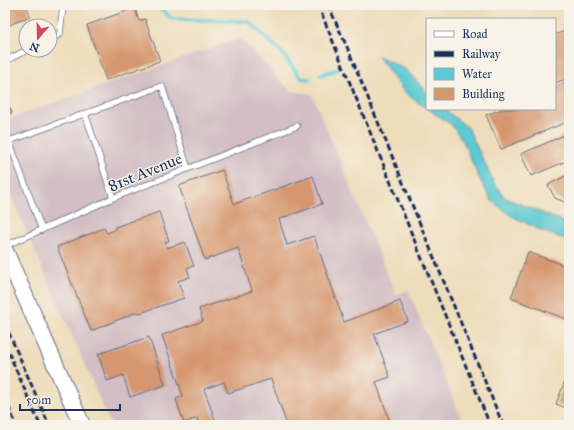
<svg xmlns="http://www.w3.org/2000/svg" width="574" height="430" viewBox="0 0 574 430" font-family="'IM FELL Great Primer',serif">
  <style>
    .industrial { fill: #d2bec4 }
    .water { fill: #5dcad3; stroke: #3c7c98 }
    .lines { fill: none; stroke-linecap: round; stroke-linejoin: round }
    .stream { stroke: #5dcad3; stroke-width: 4 }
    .building { fill: #d6976f }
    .lane-casing { stroke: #656c7e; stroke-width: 7 }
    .secondary-casing { stroke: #656c7e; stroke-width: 18 }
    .lane { stroke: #fff; stroke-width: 5.5 }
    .secondary { stroke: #fff; stroke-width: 16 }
    .rail { stroke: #1b2f5e; stroke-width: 3; stroke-dasharray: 6 3; stroke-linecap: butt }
    .labels { text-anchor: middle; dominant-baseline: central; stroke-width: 3; stroke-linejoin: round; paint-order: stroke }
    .street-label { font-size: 16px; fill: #1b2f5e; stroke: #f7f3e8 }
  </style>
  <rect width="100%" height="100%" fill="#f7f3e8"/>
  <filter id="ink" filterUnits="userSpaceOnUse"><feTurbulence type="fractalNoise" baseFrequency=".025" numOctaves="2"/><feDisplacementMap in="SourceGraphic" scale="8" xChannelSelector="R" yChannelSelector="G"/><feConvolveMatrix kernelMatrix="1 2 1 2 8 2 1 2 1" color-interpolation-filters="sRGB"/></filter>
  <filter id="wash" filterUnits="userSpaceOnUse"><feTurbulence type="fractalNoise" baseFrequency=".012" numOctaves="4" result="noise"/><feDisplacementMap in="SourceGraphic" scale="16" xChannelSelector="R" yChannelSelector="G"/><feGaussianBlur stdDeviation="0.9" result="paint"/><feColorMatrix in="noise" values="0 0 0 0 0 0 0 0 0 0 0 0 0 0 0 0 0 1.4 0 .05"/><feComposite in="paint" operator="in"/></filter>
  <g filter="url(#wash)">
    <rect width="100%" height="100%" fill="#eedcba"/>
    <path class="industrial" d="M 240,38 L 291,91 L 312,94 L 396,295 L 408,290 L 464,425 L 111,425 L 5,182 L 5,120 Z"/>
    <path class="water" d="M 377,55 L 406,70 L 427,92 L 427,108 L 414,100 L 402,89 Z
      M 428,109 L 444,109 L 468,128 L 494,183 L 505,198 L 569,224 L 569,241 L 542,231 L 510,215 L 491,200 L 478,176 L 463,141 L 451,124 Z"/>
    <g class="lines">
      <path class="stream" d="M 157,5 L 172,19 L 248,21 L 282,53 L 301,78 L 309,79
        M 320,75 L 338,69"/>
    </g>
    <g id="blocks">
      <path class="building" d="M 5,5 L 26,5 L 30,16 L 5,27 Z
        M 135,8 L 139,21 L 145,19 L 160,61 L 106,80 L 87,25 Z
        M 569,29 L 569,78 L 555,83 L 555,35 Z
        M 569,81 L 569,121 L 501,149 L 486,115 L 502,109 L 555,109 L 555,87 Z
        M 5,96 L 12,113 L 5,116 Z
        M 569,133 L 569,160 L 531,176 L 521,154 Z
        M 222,170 L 234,204 L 313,176 L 322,204 L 279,219 L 287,245 L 314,236 L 344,322 L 400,301 L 408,321 L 374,334 L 390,377 L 376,382 L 391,425 L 287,425 L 271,379 L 228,393 L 224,382 L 204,389 L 217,425 L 200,425 L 197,418 L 184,423 L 176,399 L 183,396 L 162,335 L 203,321 L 199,309 L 252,291 L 238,248 L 205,260 L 179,186 Z
        M 569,174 L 569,204 L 555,198 L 548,185 Z
        M 159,212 L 169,241 L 165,242 L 167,248 L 185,242 L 194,266 L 187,268 L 190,277 L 178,281 L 184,298 L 140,313 L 137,312 L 91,331 L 57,247 L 104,228 L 107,233 L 114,230 L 115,227 Z
        M 528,252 L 569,267 L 569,320 L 511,298 Z
        M 149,337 L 165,385 L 130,397 L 123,375 L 107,381 L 98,354 Z
        M 567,376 L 569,376 L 569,409 L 556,404 Z"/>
    </g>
  </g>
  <g filter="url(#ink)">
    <use href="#blocks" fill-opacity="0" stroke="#656c7e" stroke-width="1"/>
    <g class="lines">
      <defs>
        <path id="lane" d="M 50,39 L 60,34 L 63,5
          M 5,61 L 27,50
          M 85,113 L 113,198
          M 42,230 L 9,141 L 162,86 L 188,169
          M 5,246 L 113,198 L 297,126"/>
        <path id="secondary" d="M 5,251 L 82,425"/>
      </defs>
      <use href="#lane" class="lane-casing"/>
      <use href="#secondary" class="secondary-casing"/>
      <use href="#lane" class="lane"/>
      <use href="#secondary" class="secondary"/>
      <path class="rail" d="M 318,5 L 490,425
        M 328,5 L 347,47 L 503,425
        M 5,324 L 49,425
        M 5,344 L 40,425
        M 5,398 L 16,425"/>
    </g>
  </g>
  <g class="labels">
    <g class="street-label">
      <text transform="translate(145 172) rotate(-22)">81st Avenue</text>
    </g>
  </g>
  <rect width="574" height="430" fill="none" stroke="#f7f3e8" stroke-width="20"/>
  <rect x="426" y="18" width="130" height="92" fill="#f7f3e8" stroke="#9fa5b1"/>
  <rect x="434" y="31" width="20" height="6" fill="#ffffff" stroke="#9fa5b1"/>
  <text x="462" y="38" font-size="12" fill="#1b2f5e">Road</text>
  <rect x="434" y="51" width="20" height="6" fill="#1b2f5e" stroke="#9fa5b1"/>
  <text x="462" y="58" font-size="12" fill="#1b2f5e">Railway</text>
  <rect x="434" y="68" width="20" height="12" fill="#5dcad3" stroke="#9fa5b1"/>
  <text x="462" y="78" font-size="12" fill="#1b2f5e">Water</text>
  <rect x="434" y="88" width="20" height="12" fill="#d6976f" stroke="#9fa5b1"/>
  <text x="462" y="98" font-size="12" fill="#1b2f5e">Building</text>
  <g transform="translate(38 38) rotate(200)"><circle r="19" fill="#f7f3e8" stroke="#9fa5b1"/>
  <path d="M0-3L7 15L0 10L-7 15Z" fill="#d1495b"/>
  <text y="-6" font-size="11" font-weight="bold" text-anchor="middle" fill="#1b2f5e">N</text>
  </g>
  <path d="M20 404v6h100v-6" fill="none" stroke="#1b2f5e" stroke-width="2"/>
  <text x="26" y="404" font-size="12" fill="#1b2f5e" stroke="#f7f3e8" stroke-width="3" paint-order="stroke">50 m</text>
</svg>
